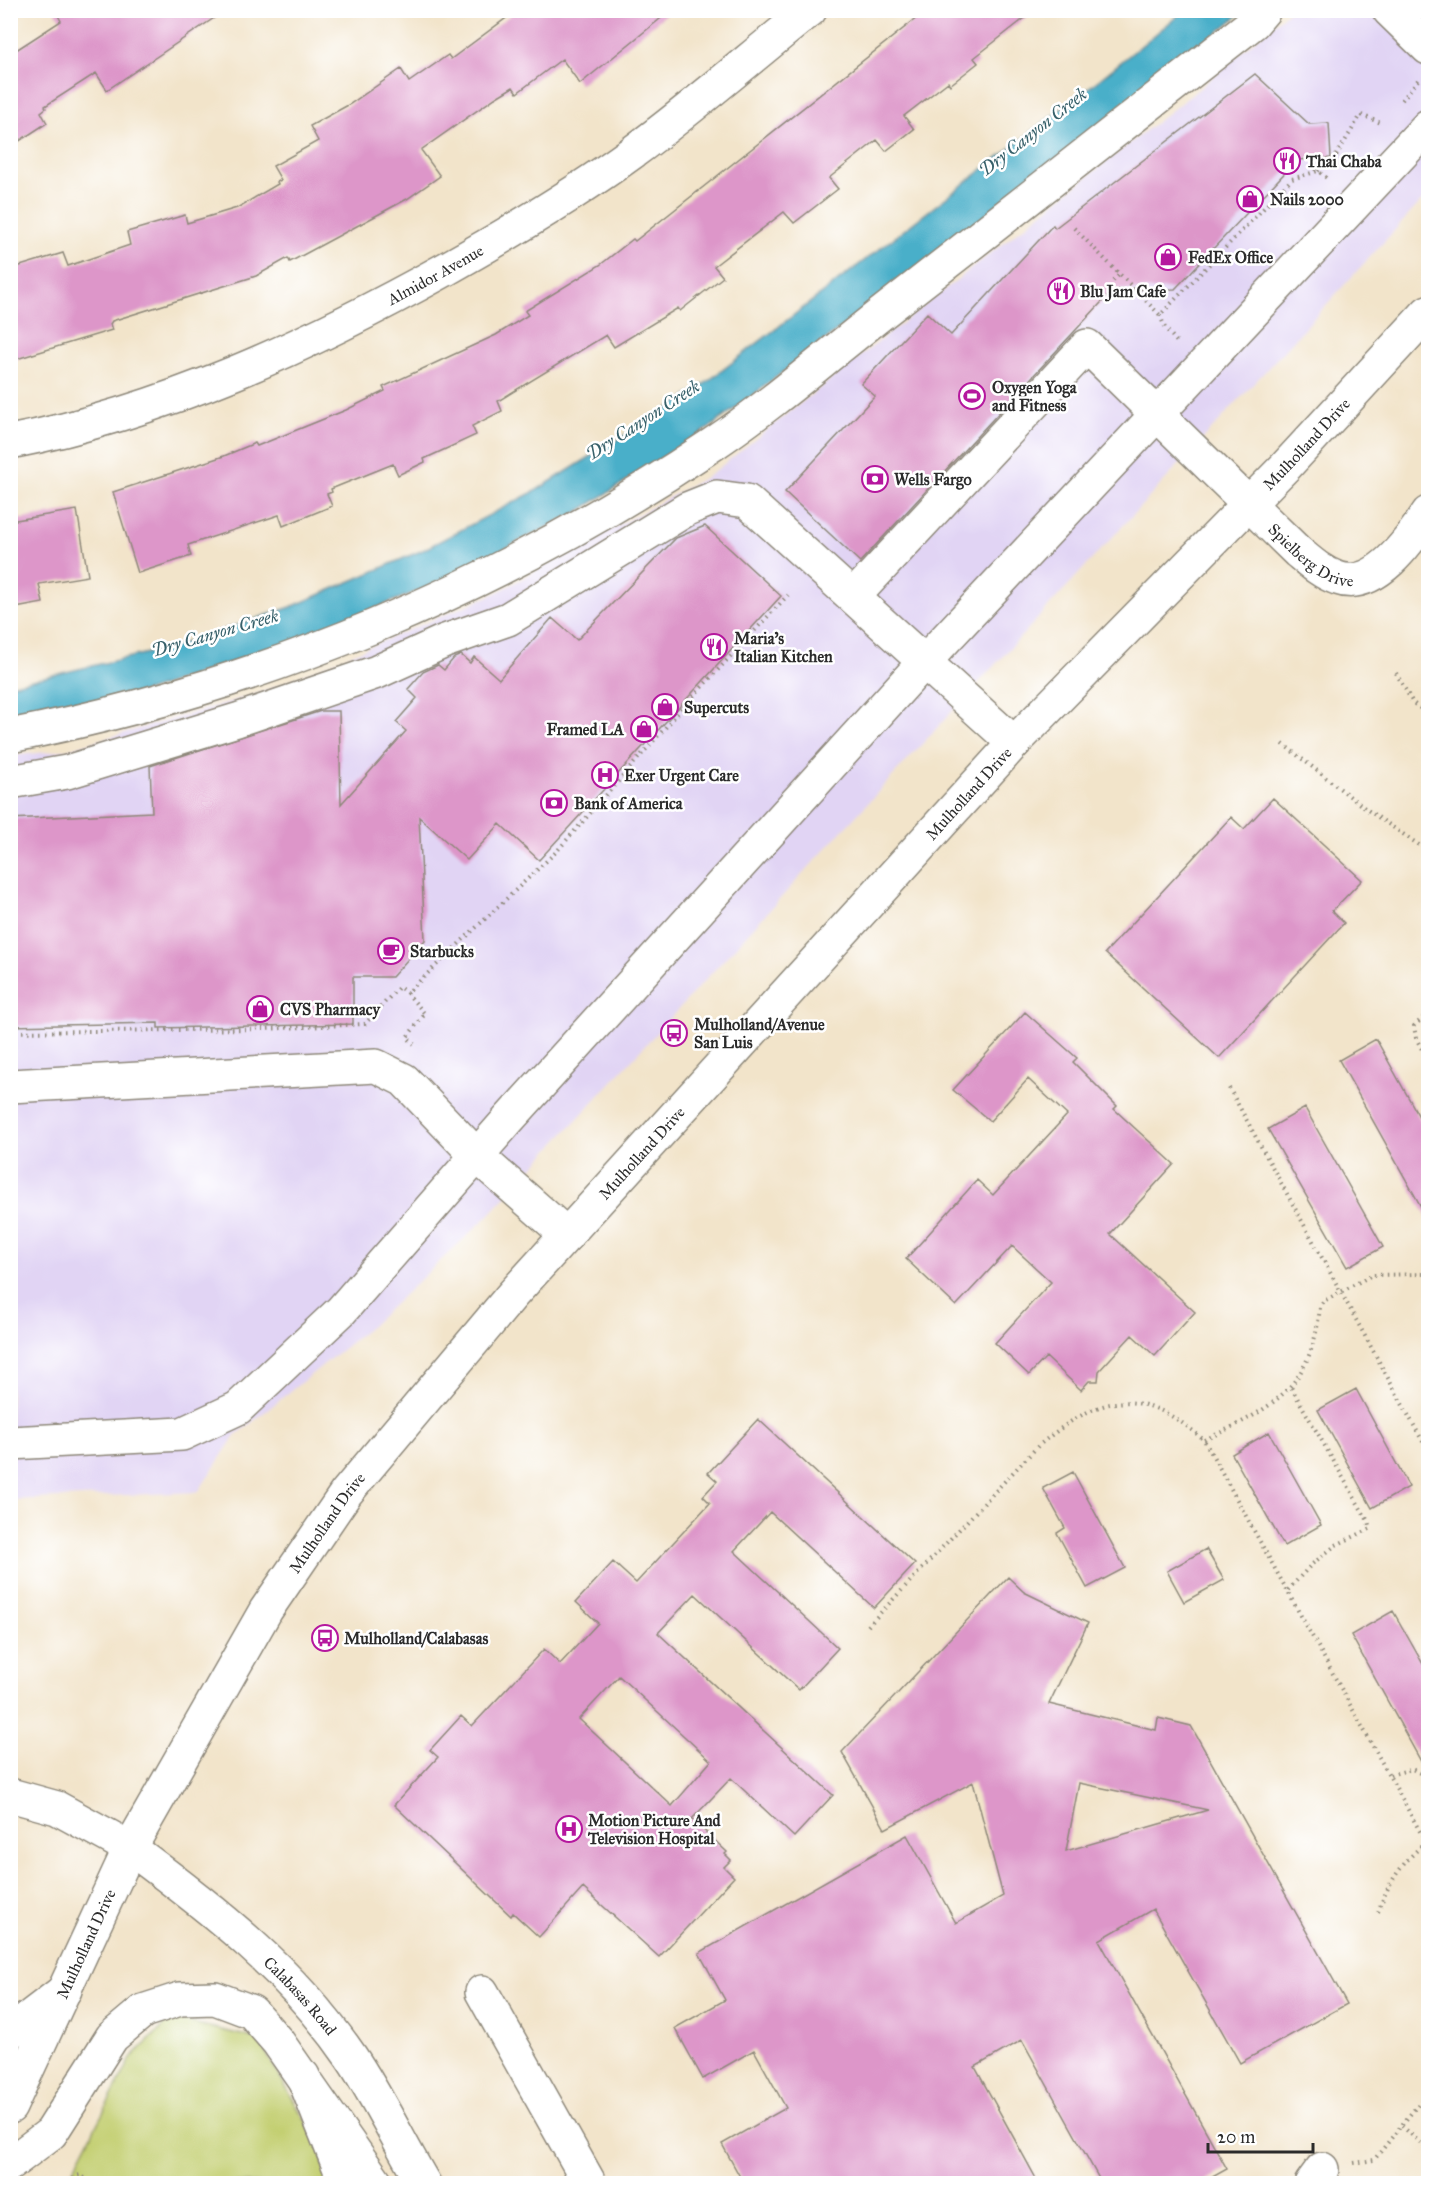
<svg xmlns="http://www.w3.org/2000/svg" width="1439" height="2194" viewBox="0 0 1439 2194" font-family="'IM FELL Great Primer',serif">
  <style>
    .built { fill: #e1d4f4 }
    .green { fill: #c3cf71; stroke: #777d4e; stroke-width: 1.5 }
    .water { fill: #4aafc9; stroke: #3a6d7a; stroke-width: 1.5 }
    .building { fill: #dd96c9; fill-rule: evenodd }
    .lines { fill: none; stroke-linecap: round; stroke-linejoin: round }
    .minor-casing { stroke: #8e887a; stroke-width: 36 }
    .major-casing { stroke: #8e887a; stroke-width: 36 }
    .highway-casing { stroke: #8e887a; stroke-width: 36 }
    .path { stroke: #8e887a; stroke-width: 4; stroke-dasharray: 1.5 4.5; stroke-linecap: butt }
    .minor { stroke: #fff; stroke-width: 33 }
    .major { stroke: #fff; stroke-width: 33 }
    .highway { stroke: #fff; stroke-width: 33 }
    .labels { text-anchor: middle; dominant-baseline: central; stroke-width: 5; stroke-linejoin: round; paint-order: stroke }
    .poi-label { font-size: 16px; font-weight: bold; fill: #2b2b2b; stroke: #fff; text-anchor: start }
    .street-label { font-size: 16px; fill: #2b2b2b; stroke: #fff }
    .water-label { font-size: 18px; font-style: italic; fill: #37606a; stroke: #fff }
  </style>
  <rect width="100%" height="100%" fill="#fff"/>
  <filter id="ink" filterUnits="userSpaceOnUse"><feTurbulence type="fractalNoise" baseFrequency=".0167" numOctaves="2"/><feDisplacementMap in="SourceGraphic" scale="12" xChannelSelector="R" yChannelSelector="G"/><feConvolveMatrix kernelMatrix="1 2 1 2 8 2 1 2 1" color-interpolation-filters="sRGB"/></filter>
  <filter id="wash" filterUnits="userSpaceOnUse"><feTurbulence type="fractalNoise" baseFrequency=".008" numOctaves="4" result="noise"/><feDisplacementMap in="SourceGraphic" scale="24" xChannelSelector="R" yChannelSelector="G"/><feGaussianBlur stdDeviation="1.35" result="paint"/><feColorMatrix in="noise" values="0 0 0 0 0 0 0 0 0 0 0 0 0 0 0 0 0 1.4 0 .05"/><feComposite in="paint" operator="in"/></filter>
  <g filter="url(#wash)">
    <rect width="100%" height="100%" fill="#f2e4ca"/>
    <path class="built" d="M 1289,11 L 1428,11 L 1428,194 L 489,1215 L 371,1326 L 234,1437 L 198,1492 L 11,1500 L 10,756 L 66,750 L 261,693 L 496,593 L 710,475 L 1200,88 Z"/>
    <path class="green" d="M 172,2018 L 258,2039 L 318,2142 L 328,2183 L 66,2184 L 132,2057 Z"/>
    <path class="water" d="M 1184,11 L 1244,11 L 963,235 L 708,429 L 576,513 L 423,589 L 274,649 L 126,698 L 11,721 L 10,685 L 169,648 L 291,607 L 423,550 L 537,490 L 694,392 L 1100,79 Z"/>
    <g id="blocks">
      <path class="building" d="M 55,10 L 226,10 L 107,90 L 96,73 L 45,106 L 46,108 L 41,112 L 47,123 L 10,147 L 10,54 L 61,21 Z
        M 517,10 L 671,10 L 580,84 L 562,59 L 517,93 L 513,87 L 495,98 L 421,150 L 440,176 L 407,199 L 290,262 L 288,258 L 256,276 L 112,321 L 110,324 L 112,330 L 10,361 L 10,269 L 63,253 L 68,266 L 130,245 L 127,232 L 185,215 L 187,223 L 237,208 L 278,184 L 277,182 L 281,180 L 273,166 L 318,141 L 310,126 L 350,104 L 401,69 L 409,82 L 448,55 L 451,59 Z
        M 927,10 L 1035,10 L 974,58 L 978,63 L 950,85 L 948,82 L 904,116 L 914,129 L 886,151 L 877,140 L 829,178 L 838,189 L 794,223 L 784,212 L 714,266 L 723,277 L 680,311 L 678,308 L 614,347 L 606,335 L 498,401 L 502,411 L 472,426 L 476,435 L 424,459 L 425,462 L 398,475 L 393,464 L 331,489 L 332,492 L 327,494 L 332,506 L 283,526 L 279,515 L 188,545 L 191,556 L 138,573 L 113,492 L 224,456 L 255,443 L 257,446 L 346,410 L 385,391 L 383,387 L 496,335 L 528,315 L 525,311 L 600,265 L 633,239 L 635,241 Z
        M 1255,74 L 1309,124 L 1329,123 L 1331,158 L 1297,160 L 1175,289 L 1113,290 L 860,562 L 785,492 L 875,396 L 861,384 L 927,313 L 951,335 L 1053,225 L 1055,228 Z
        M 77,510 L 88,576 L 39,584 L 43,603 L 10,609 L 10,521 Z
        M 705,526 L 781,596 L 539,860 L 500,824 L 467,860 L 419,817 L 425,940 L 392,977 L 353,977 L 353,1024 L 158,1028 L 158,1023 L 10,1026 L 10,819 L 152,812 L 150,766 L 321,711 L 339,711 L 341,804 L 406,731 L 396,722 L 417,698 L 408,689 L 423,672 L 438,665 L 444,670 L 454,658 L 461,655 L 470,663 L 474,657 L 499,679 L 552,618 L 577,640 L 676,538 Z
        M 1273,798 L 1362,880 L 1332,911 L 1344,923 L 1219,1058 L 1105,953 L 1231,817 L 1244,829 Z
        M 1025,1012 L 1077,1058 L 1073,1062 L 1117,1106 L 1114,1109 L 1174,1164 L 1110,1234 L 1195,1312 L 1155,1356 L 1132,1335 L 1099,1371 L 1098,1381 L 1089,1381 L 1081,1390 L 1046,1357 L 1029,1375 L 995,1343 L 1051,1282 L 1012,1246 L 956,1306 L 906,1259 L 977,1180 L 993,1195 L 1067,1115 L 1028,1079 L 990,1121 L 953,1090 Z
        M 1376,1039 L 1428,1133 L 1428,1219 L 1339,1060 Z
        M 1305,1108 L 1383,1247 L 1347,1267 L 1268,1129 Z
        M 1356,1389 L 1409,1487 L 1372,1508 L 1318,1410 Z
        M 758,1419 L 915,1564 L 874,1608 L 770,1512 L 734,1551 L 838,1648 L 799,1690 L 695,1594 L 658,1633 L 833,1795 L 794,1837 L 731,1778 L 692,1819 L 727,1852 L 725,1854 L 731,1860 L 724,1867 L 734,1877 L 659,1957 L 583,1888 L 539,1937 L 513,1913 L 511,1916 L 394,1805 L 438,1757 L 430,1750 L 461,1716 L 472,1726 L 544,1649 L 560,1664 L 598,1623 L 576,1602 L 613,1562 L 636,1583 L 710,1503 L 703,1496 L 717,1481 L 708,1473 ZM 619,1676 L 711,1761 L 672,1806 L 579,1719 Z
        M 1269,1432 L 1321,1525 L 1284,1546 L 1232,1454 Z
        M 1073,1472 L 1125,1568 L 1087,1588 L 1057,1533 L 1065,1528 L 1043,1488 Z
        M 1206,1549 L 1224,1580 L 1184,1602 L 1167,1571 Z
        M 1008,1577 L 1024,1592 L 1088,1623 L 1049,1704 L 1156,1730 L 1158,1718 L 1191,1726 L 1347,2004 L 1240,2063 L 1153,1909 L 1099,1940 L 1227,2169 L 1200,2184 L 1102,2184 L 1022,2040 L 975,2067 L 1039,2184 L 744,2184 L 722,2144 L 786,2108 L 754,2050 L 703,2079 L 675,2028 L 725,2000 L 699,1953 L 907,1835 L 956,1923 L 1003,1896 L 973,1782 L 885,1829 L 842,1752 ZM 1079,1783 L 1208,1810 L 1066,1851 Z
        M 1393,1611 L 1428,1673 L 1428,1774 L 1351,1635 Z"/>
    </g>
  </g>
  <g filter="url(#ink)">
    <use href="#blocks" fill-opacity="0" stroke="#8e887a" stroke-width="1.5"/>
    <g class="lines">
      <defs>
        <g id="minor">
          <path d="M 1389,10 L 1428,48"/>
          <path id="s1" d="M 10,442 C 164,412 310,345 446,269 C 510,233 574,195 633,152 C 694,107 751,57 810,10"/>
          <path id="s2" d="M 854,596 L 1087,346 L 1298,552 C 1310,562 1322,573 1337,578 C 1375,592 1411,539 1428,513"/>
          <path d="M 10,736 C 261,687 501,587 713,444 C 773,404 833,351 891,306 C 1012,212 1133,117 1253,23 L 1264,10"/>
          <path d="M 10,782 L 67,772 L 237,720 L 377,672 L 445,641 L 508,619 L 687,509 L 717,497 L 747,501 L 1014,743"/>
          <path d="M 10,1086 L 376,1066 L 404,1080 L 477,1156 L 567,1235"/>
          <path d="M 10,1443 L 182,1434 L 238,1408 L 341,1311 L 508,1120 L 925,661 L 1428,126"/>
          <path d="M 10,1795 L 57,1808 L 130,1848"/>
          <path d="M 482,1992 L 590,2184"/>
          <path d="M 1311,2184 L 1322,2169"/>
        </g>
        <g id="major">
          <path id="s3" d="M 130,1848 C 213,1909 293,1972 351,2057 C 378,2097 399,2142 424,2184"/>
          <path id="s4" d="M 10,2107 L 130,1848 L 266,1610 L 346,1493 L 513,1294 L 1014,743 L 1286,466 L 1428,312"/>
          <path d="M 10,2164 L 51,2133 L 112,2037 L 143,2011 L 180,1999 L 215,1998 L 252,2012 L 278,2042 L 377,2184"/>
        </g>
        <path id="highway" d="M 10,2032 L 65,1990
          M 303,2076 L 346,2184"/>
      </defs>
      <use href="#minor" class="minor-casing"/>
      <use href="#major" class="major-casing"/>
      <use href="#highway" class="highway-casing"/>
      <path class="path" d="M 1402,100 L 1418,80
        M 1318,171 L 1334,159 L 1361,115 L 1381,123
        M 1074,228 L 1160,315 L 1292,179 L 1318,171 L 1329,180
        M 1113,281 L 1119,275
        M 1160,315 L 1165,328 L 1177,342
        M 1396,673 L 1413,703 L 1428,714
        M 1283,744 L 1366,809 L 1428,851
        M 407,993 L 425,1014 L 407,1037 L 414,1044
        M 1428,1013 L 1414,1026 L 1416,1038 L 1428,1061
        M 10,1032 L 263,1029 L 365,1024 L 399,987 L 407,993 L 558,850 L 686,704 L 788,595
        M 1229,1088 L 1428,1451
        M 1204,1440 C 1272,1409 1312,1388 1320,1307 L 1324,1301 L 1372,1275 L 1428,1274
        M 1288,1590 L 1311,1565 L 1336,1545 L 1370,1529 L 1368,1521 L 1291,1387
        M 868,1626 L 1038,1446 C 1101,1394 1139,1384 1204,1440 L 1428,1846
        M 1390,1775 L 1412,1769 L 1428,1777
        M 1378,1912 C 1389,1881 1401,1864 1426,1842
        M 1402,2126 L 1428,2150
        M 1354,2163 L 1374,2160 L 1428,2092
        M 71,2184 L 75,2176 L 80,2175 L 94,2184"/>
      <use href="#minor" class="minor"/>
      <use href="#major" class="major"/>
      <use href="#highway" class="highway"/>
    </g>
  </g>
  <defs>
    <symbol id="restaurant-ring" viewBox="-11 -11 22 22"><circle r="9.5" fill="#fff" stroke="#b5179e" stroke-width="1.5"/><path d="M-5-6h1v4h1v-4h1v4h1v-4h1v5L-1.5 .5V6h-2V.5L-5-1ZM5-6V6H3V1.5H1.5Q1.5-4 5-6Z" fill="#b5179e"/></symbol>
    <symbol id="shop-ring" viewBox="-11 -11 22 22"><circle r="9.5" fill="#fff" stroke="#b5179e" stroke-width="1.5"/><path d="M-5-2.5h2.3a2.7 3.5 0 0 1 5.4 0H5L5.5 6h-11ZM-1.5-2.5h3a1.5 2.3 0 0 0-3 0Z" fill="#b5179e"/></symbol>
    <symbol id="stadium-ring" viewBox="-11 -11 22 22"><circle r="9.5" fill="#fff" stroke="#b5179e" stroke-width="1.5"/><path d="M0-5a6.5 5 0 1 0 0 10a6.5 5 0 1 0 0-10ZM-3.5-1.8h7v3.6h-7Z" fill="#b5179e"/></symbol>
    <symbol id="bank-ring" viewBox="-11 -11 22 22"><circle r="9.5" fill="#fff" stroke="#b5179e" stroke-width="1.5"/><path d="M-6-4H6V4H-6ZM0-2.3a2.3 2.3 0 1 0 0 4.6a2.3 2.3 0 1 0 0-4.6Z" fill="#b5179e"/></symbol>
    <symbol id="hospital-ring" viewBox="-11 -11 22 22"><circle r="9.5" fill="#fff" stroke="#b5179e" stroke-width="1.5"/><path d="M-5-5h3v3.5h4V-5h3V5h-3V1.5h-4V5h-3Z" fill="#b5179e"/></symbol>
    <symbol id="cafe-ring" viewBox="-11 -11 22 22"><circle r="9.5" fill="#fff" stroke="#b5179e" stroke-width="1.5"/><path d="M-5.5-4.5H6V0H3Q3 3.5 0 3.5H-2.5Q-5.5 3.5-5.5 0ZM3-3.2v2h1.7v-2ZM-6 4.5H4V6H-6Z" fill="#b5179e"/></symbol>
    <symbol id="bus-ring" viewBox="-11 -11 22 22"><circle r="9.5" fill="#fff" stroke="#b5179e" stroke-width="1.5"/><path d="M-5-6H5V4H4V6H2V4H-2V6H-4V4H-5ZM-3.5-4V0h7V-4ZM-3.5 1.2v1.5H-2V1.2ZM2 1.2v1.5H3.5V1.2Z" fill="#b5179e"/></symbol>
  </defs>
  <g fill-rule="evenodd">
    <use href="#restaurant-ring" x="1272" y="146" width="30" height="30"/>
    <use href="#shop-ring" x="1235" y="184" width="30" height="30"/>
    <use href="#shop-ring" x="1153" y="242" width="30" height="30"/>
    <use href="#restaurant-ring" x="1046" y="276" width="30" height="30"/>
    <use href="#stadium-ring" x="957" y="381" width="30" height="30"/>
    <use href="#bank-ring" x="860" y="464" width="30" height="30"/>
    <use href="#restaurant-ring" x="699" y="632" width="30" height="30"/>
    <use href="#shop-ring" x="650" y="692" width="30" height="30"/>
    <use href="#shop-ring" x="629" y="714" width="30" height="30"/>
    <use href="#hospital-ring" x="590" y="760" width="30" height="30"/>
    <use href="#bank-ring" x="539" y="788" width="30" height="30"/>
    <use href="#cafe-ring" x="376" y="936" width="30" height="30"/>
    <use href="#shop-ring" x="245" y="994" width="30" height="30"/>
    <use href="#bus-ring" x="659" y="1018" width="30" height="30"/>
    <use href="#bus-ring" x="310" y="1623" width="30" height="30"/>
    <use href="#hospital-ring" x="554" y="1814" width="30" height="30"/>
  </g>
  <g class="labels">
    <g class="poi-label">
      <text x="1306" y="161">Thai Chaba</text>
      <text x="1270" y="199">Nails 2000</text>
      <text x="1188" y="257">FedEx Office</text>
      <text x="1080" y="291">Blu Jam Cafe</text>
      <text x="992" y="387">Oxygen Yoga<tspan x="992" dy="18">and Fitness</tspan></text>
      <text x="894" y="479">Wells Fargo</text>
      <text x="734" y="638">Maria's<tspan x="734" dy="18">Italian Kitchen</tspan></text>
      <text x="684" y="707">Supercuts</text>
      <text x="624" y="729" text-anchor="end">Framed LA</text>
      <text x="624" y="775">Exer Urgent Care</text>
      <text x="574" y="803">Bank of America</text>
      <text x="410" y="951">Starbucks</text>
      <text x="280" y="1009">CVS Pharmacy</text>
      <text x="694" y="1024">Mulholland/Avenue<tspan x="694" dy="18">San Luis</tspan></text>
      <text x="344" y="1638">Mulholland/Calabasas</text>
      <text x="588" y="1820">Motion Picture And<tspan x="588" dy="18">Television Hospital</tspan></text>
    </g>
    <g class="street-label">
      <text stroke="none"><textPath href="#s1" startOffset="459">Almidor Avenue</textPath></text>
      <text stroke="none"><textPath href="#s4" startOffset="2124">Mulholland Drive</textPath></text>
      <text stroke="none"><textPath href="#s2" startOffset="650">Spielberg Drive</textPath></text>
      <text stroke="none"><textPath href="#s4" startOffset="1638">Mulholland Drive</textPath></text>
      <text stroke="none"><textPath href="#s4" startOffset="1152">Mulholland Drive</textPath></text>
      <text stroke="none"><textPath href="#s4" startOffset="666">Mulholland Drive</textPath></text>
      <text stroke="none"><textPath href="#s4" startOffset="180">Mulholland Drive</textPath></text>
      <text stroke="none"><textPath href="#s3" startOffset="226">Calabasas Road</textPath></text>
    </g>
    <g class="water-label">
      <text transform="translate(1033 132) rotate(-38)">Dry Canyon Creek</text>
      <text transform="translate(643 420) rotate(-33)">Dry Canyon Creek</text>
      <text transform="translate(215 633) rotate(-16)">Dry Canyon Creek</text>
    </g>
  </g>
  <rect width="1439" height="2194" fill="none" stroke="#fff" stroke-width="36"/>
  <path d="M1208 2143v9h105v-9" fill="none" stroke="#2b2b2b" stroke-width="3"/>
  <text x="1217" y="2143" font-size="18" fill="#2b2b2b" stroke="#ffffff" stroke-width="4.5" paint-order="stroke">20 m</text>
</svg>
